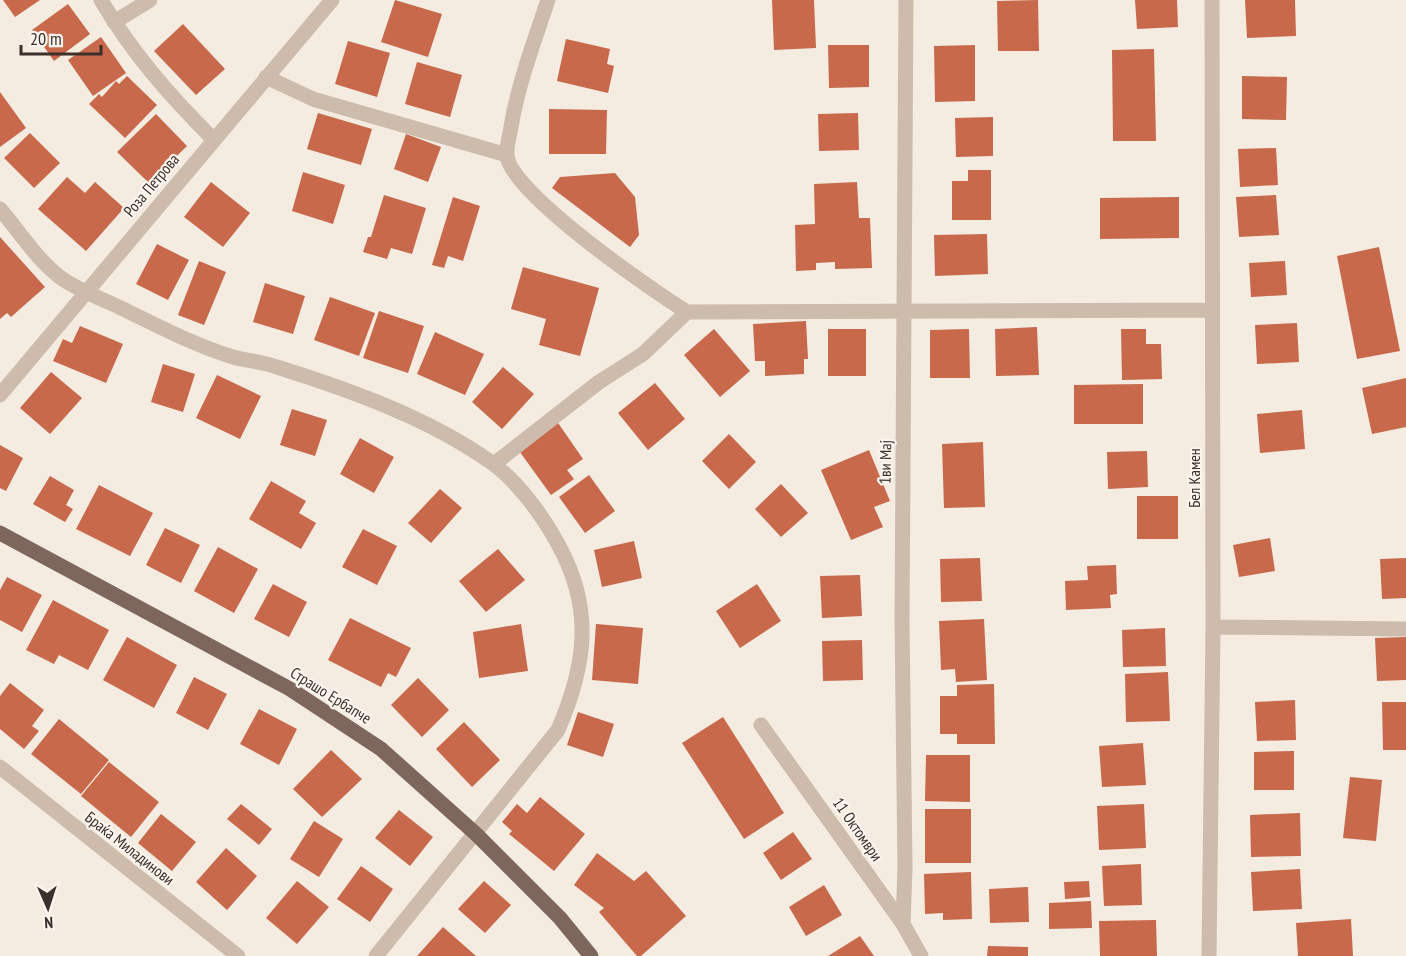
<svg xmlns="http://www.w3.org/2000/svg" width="1406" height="956" viewBox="0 0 1406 956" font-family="'PT Sans Narrow',sans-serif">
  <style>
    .building { fill: #c8694b }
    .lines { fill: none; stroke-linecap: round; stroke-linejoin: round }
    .minor { stroke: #cdbbac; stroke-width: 15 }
    .major { stroke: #7d675c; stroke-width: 15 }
    .labels { text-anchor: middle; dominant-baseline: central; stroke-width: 4.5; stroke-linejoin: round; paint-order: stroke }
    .street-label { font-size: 16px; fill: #3b302b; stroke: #fbf5ee }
  </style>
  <rect width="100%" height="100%" fill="#f4ebe1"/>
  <path class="building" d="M 3,0 L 40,0 L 15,17 Z
    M 395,0 L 442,14 L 428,57 L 381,42 Z
    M 772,0 L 814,0 L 816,48 L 774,50 Z
    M 1038,0 L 1039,51 L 998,51 L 997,1 Z
    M 1135,0 L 1177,0 L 1178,27 L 1137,29 Z
    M 1245,0 L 1295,0 L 1296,36 L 1247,38 Z
    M 68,4 L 90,34 L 54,61 L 32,30 Z
    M 183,24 L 225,69 L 196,95 L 154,51 Z
    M 101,37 L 126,73 L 93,96 L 68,60 Z
    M 566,39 L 610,49 L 607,64 L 614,66 L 608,93 L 557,81 Z
    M 348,41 L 390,53 L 377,97 L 335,84 Z
    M 828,45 L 869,45 L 869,87 L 829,88 Z
    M 975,45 L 975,101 L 935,102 L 934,46 Z
    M 1154,49 L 1156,141 L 1113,141 L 1112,50 Z
    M 417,62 L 462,75 L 450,117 L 405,104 Z
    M 127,76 L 157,105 L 125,138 L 89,104 L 99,94 L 102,97 L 116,81 L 119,84 Z
    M 1242,76 L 1287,77 L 1286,120 L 1242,119 Z
    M 0,92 L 26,128 L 0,147 Z
    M 549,109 L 607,110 L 606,154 L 549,154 Z
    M 318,113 L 372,129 L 361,165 L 307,149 Z
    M 858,113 L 859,150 L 819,151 L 818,114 Z
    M 156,114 L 187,146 L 149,183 L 117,152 Z
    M 993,117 L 993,156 L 956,157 L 955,118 Z
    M 30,133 L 60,163 L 34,188 L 4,158 Z
    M 406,134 L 441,147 L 428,182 L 394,169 Z
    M 1276,148 L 1278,185 L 1240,187 L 1238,149 Z
    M 968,170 L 991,170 L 991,220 L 952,220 L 952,181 L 968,181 Z
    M 303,172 L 345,185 L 333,224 L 292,211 Z
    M 615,173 L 635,197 L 639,235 L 630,247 L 552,188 L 560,177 Z
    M 67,177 L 85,193 L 95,182 L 124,208 L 86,251 L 38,209 Z
    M 211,182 L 250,213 L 223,247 L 184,217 Z
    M 857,182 L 859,218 L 870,218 L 872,268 L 835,269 L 835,262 L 816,263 L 816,270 L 796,271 L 795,225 L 815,224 L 814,184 Z
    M 384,195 L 426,208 L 412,254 L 391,248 L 387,259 L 363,252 L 368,237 L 371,237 Z
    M 1276,195 L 1279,235 L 1239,237 L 1236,197 Z
    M 453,197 L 480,206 L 463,261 L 448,256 L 444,268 L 432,265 Z
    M 1179,197 L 1179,238 L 1100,239 L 1100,198 Z
    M 987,234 L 988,274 L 935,276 L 934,235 Z
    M 0,237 L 45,287 L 11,317 L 7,313 L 0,319 Z
    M 157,244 L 189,260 L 168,300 L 136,284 Z
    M 1379,247 L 1400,351 L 1357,359 L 1337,256 Z
    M 199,261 L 226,272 L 204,325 L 178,315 Z
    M 1285,261 L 1287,295 L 1251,297 L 1249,263 Z
    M 523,267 L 599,288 L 580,356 L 539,345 L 546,319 L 511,309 Z
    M 265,283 L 305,296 L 293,334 L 253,322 Z
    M 330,297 L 375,313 L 359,356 L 314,340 Z
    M 379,311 L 424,326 L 408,373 L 363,358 Z
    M 806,321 L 808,359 L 804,359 L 804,374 L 765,376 L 765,361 L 755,361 L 753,324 Z
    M 1297,323 L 1299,362 L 1257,364 L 1255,325 Z
    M 80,326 L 123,344 L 106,383 L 53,361 L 63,339 L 72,343 Z
    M 1037,327 L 1039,375 L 996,376 L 995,329 Z
    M 714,329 L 750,371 L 720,397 L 684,355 Z
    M 828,329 L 866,329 L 866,376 L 828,376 Z
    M 969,329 L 970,378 L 930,378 L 930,330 Z
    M 1121,329 L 1146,329 L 1146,344 L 1161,344 L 1162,379 L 1122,380 Z
    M 435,332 L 484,354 L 465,395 L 417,374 Z
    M 163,364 L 195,374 L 183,412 L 151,402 Z
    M 503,367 L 534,394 L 502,429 L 472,402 Z
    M 51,372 L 82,398 L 50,434 L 20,408 Z
    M 217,375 L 261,396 L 240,439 L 196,418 Z
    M 1406,378 L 1406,427 L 1372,434 L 1362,388 Z
    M 655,383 L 685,419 L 648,450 L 618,413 Z
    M 1143,384 L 1143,424 L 1074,424 L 1074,385 Z
    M 292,409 L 327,420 L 315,456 L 280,445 Z
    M 1302,410 L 1305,449 L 1260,453 L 1257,414 Z
    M 556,420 L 583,459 L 567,470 L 574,479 L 551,495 L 517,448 Z
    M 729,434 L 756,462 L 729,489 L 702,461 Z
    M 360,438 L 394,457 L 374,493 L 340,474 Z
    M 983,442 L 985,507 L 944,508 L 942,444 Z
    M 0,445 L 23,458 L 6,491 L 0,488 Z
    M 869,450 L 890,501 L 874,507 L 883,527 L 851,540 L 821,470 Z
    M 1147,451 L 1148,487 L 1108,489 L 1107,452 Z
    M 589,475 L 615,511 L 585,533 L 559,497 Z
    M 50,476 L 74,490 L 66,505 L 73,509 L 65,522 L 33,504 Z
    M 271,481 L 306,501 L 299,513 L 316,523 L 301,549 L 249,519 Z
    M 781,484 L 808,513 L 781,537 L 755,509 Z
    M 99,485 L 153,513 L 130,556 L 76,529 Z
    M 440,489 L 462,508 L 431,543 L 408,523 Z
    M 1137,496 L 1178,496 L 1178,539 L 1137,539 Z
    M 165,528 L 200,545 L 181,583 L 146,565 Z
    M 363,529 L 397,546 L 377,585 L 342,567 Z
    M 1270,538 L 1275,571 L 1239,577 L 1233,545 Z
    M 634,541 L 642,578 L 602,587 L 594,550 Z
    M 218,547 L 258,569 L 234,613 L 194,591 Z
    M 498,549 L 525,580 L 486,612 L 459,581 Z
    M 980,558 L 982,601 L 941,602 L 940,559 Z
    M 1406,558 L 1406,598 L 1382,599 L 1380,559 Z
    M 1116,565 L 1117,594 L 1110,595 L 1111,608 L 1066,610 L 1065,581 L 1088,580 L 1087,566 Z
    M 860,575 L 862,616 L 822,618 L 820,576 Z
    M 7,577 L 42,595 L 22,632 L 0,620 L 0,590 Z
    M 273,584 L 307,602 L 289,637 L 254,619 Z
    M 757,584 L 781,621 L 740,648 L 716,611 Z
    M 53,600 L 109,630 L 88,670 L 59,655 L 54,664 L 26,650 Z
    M 350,618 L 411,648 L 396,677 L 388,673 L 381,687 L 328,660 Z
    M 984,619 L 987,680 L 956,682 L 955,669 L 941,670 L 939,621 Z
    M 521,624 L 528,671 L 479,678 L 473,632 Z
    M 596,624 L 643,628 L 638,684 L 592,680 Z
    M 1165,628 L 1166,666 L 1123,667 L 1122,630 Z
    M 127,637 L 177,665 L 154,708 L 103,680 Z
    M 1406,637 L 1406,680 L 1377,681 L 1375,638 Z
    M 862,640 L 863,680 L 823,681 L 822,641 Z
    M 1168,672 L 1170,721 L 1126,722 L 1125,674 Z
    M 194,677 L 227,694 L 208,730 L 176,713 Z
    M 418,678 L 449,710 L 422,737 L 391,705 Z
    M 10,683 L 44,710 L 32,726 L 39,731 L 24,749 L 0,729 L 0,696 Z
    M 994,684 L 995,744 L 957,744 L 957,734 L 940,734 L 940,696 L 957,696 L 957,685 Z
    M 1295,700 L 1296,740 L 1257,741 L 1255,702 Z
    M 1382,702 L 1406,702 L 1406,750 L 1383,750 Z
    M 259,709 L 297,729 L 279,765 L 240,744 Z
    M 578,712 L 614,724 L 603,757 L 567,745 Z
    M 723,717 L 784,813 L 744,839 L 682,743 Z
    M 59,719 L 109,760 L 81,794 L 31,754 Z
    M 464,722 L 500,760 L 472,787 L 436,749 Z
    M 1143,743 L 1146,785 L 1102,787 L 1099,746 Z
    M 331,750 L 362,779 L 322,817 L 293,789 Z
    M 1294,751 L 1294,790 L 1254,790 L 1254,752 Z
    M 926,755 L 970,755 L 970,802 L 925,801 Z
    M 109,762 L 159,802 L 131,837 L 81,796 Z
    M 1350,777 L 1382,780 L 1376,841 L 1343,838 Z
    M 540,797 L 585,834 L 554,871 L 509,834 L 512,831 L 502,822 L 517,804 L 527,813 Z
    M 241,804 L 272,829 L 259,845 L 227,819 Z
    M 1144,804 L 1146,848 L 1099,850 L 1097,806 Z
    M 925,809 L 971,809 L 971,863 L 925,863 Z
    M 399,810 L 433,837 L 410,866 L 375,838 Z
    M 1300,813 L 1301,856 L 1251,857 L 1250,815 Z
    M 161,814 L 196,842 L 172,871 L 138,843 Z
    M 314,821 L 343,839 L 319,877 L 290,859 Z
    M 793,832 L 812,859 L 781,880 L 763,853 Z
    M 226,848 L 257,876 L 227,910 L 196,882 Z
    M 597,853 L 634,881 L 646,871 L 686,916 L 641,956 L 637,956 L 599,912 L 604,908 L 574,885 Z
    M 1141,864 L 1142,905 L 1104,906 L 1102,866 Z
    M 361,866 L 393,889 L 370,922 L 337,899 Z
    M 1300,869 L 1302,909 L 1253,911 L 1251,872 Z
    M 971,872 L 972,919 L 943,920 L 943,913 L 925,914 L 924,874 Z
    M 297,881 L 329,907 L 297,944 L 266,918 Z
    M 484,881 L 511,905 L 485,933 L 458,909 Z
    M 1089,881 L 1090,897 L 1065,899 L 1064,882 Z
    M 824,885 L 842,915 L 806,936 L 789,907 Z
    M 1028,887 L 1029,922 L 990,923 L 989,889 Z
    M 1091,901 L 1092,928 L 1049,929 L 1049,903 Z
    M 1351,919 L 1353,956 L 1298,956 L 1296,923 Z
    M 1156,920 L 1157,956 L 1100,956 L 1099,921 Z
    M 443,927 L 476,956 L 417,956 Z
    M 860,936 L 874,956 L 828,956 Z
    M 988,946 L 1028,947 L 1028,956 L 987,956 Z"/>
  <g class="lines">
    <path class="minor" d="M 101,0 C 132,53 170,96 213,139
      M 548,0 C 534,42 518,84 511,127 C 510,136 506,146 507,155 C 508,191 653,291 687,312
      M 114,22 L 150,0
      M 266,77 L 313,99 L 507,155
      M 0,209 C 20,232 38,262 64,280 C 81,291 102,299 121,308 C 158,326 194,345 233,357 C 248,361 263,362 277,367 C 350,390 429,418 492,463 C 518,482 543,516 558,544 C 594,609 586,665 558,730 L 376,956
      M 0,395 L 332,0
      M 494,464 L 599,382 L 643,354 L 687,312 L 1212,310
      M 1213,627 L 1406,629
      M 761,725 L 903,924 L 921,956
      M 0,767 L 238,956
      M 903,924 L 905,868 L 902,620 L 906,0
      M 1209,956 L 1213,627 L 1212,0"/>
    <path class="major" d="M 0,533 L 290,689 L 381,749 L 476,834 L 560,918 L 591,956"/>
  </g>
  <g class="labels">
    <g class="street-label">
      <text transform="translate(151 185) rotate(-50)">Роза Петрова</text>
      <text transform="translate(885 462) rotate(-89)">1ви Мај</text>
      <text transform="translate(1194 478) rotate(-90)">Бел Камен</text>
      <text transform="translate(331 695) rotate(32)">Страшо Ербапче</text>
      <text transform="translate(858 829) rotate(55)">11 Октомври</text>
      <text transform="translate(130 848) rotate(38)">Браќа Миладинови</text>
    </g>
  </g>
  <g transform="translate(48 908) rotate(177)" stroke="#fbf5ee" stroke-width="4.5" paint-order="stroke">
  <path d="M0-4.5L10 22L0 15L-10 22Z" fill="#3b302b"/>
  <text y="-9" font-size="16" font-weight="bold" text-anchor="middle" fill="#3b302b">N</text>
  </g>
  <path d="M21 45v9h80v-9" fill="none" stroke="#3b302b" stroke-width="3"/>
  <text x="30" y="45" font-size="18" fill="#3b302b" stroke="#fbf5ee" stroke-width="4.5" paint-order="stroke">20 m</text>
</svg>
